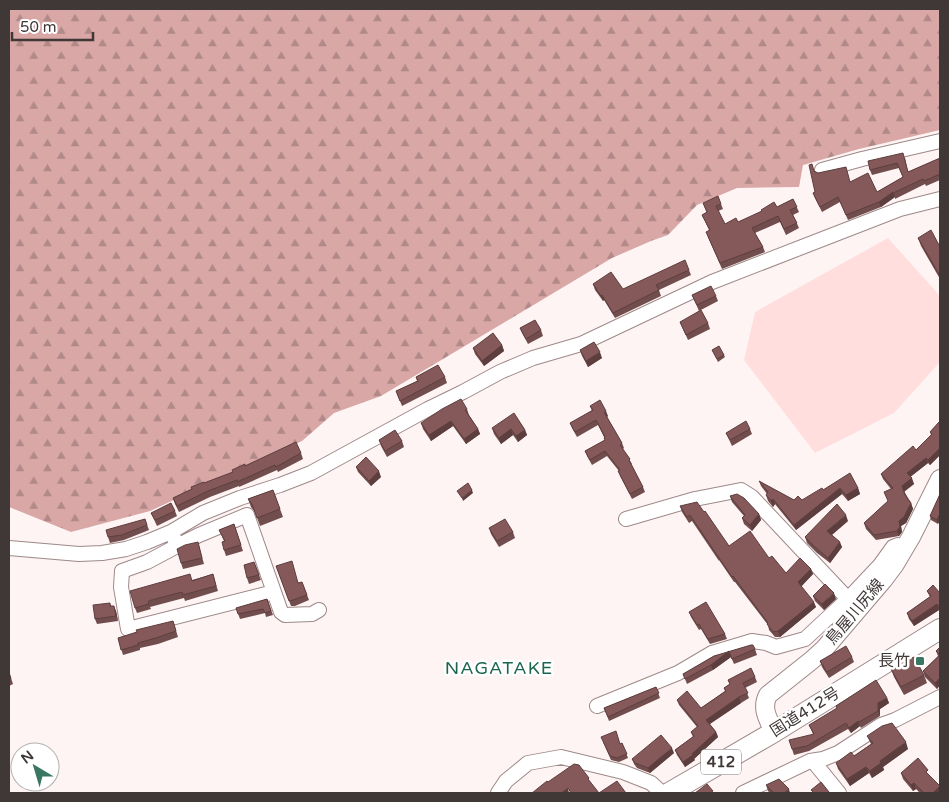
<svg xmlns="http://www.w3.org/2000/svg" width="949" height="802" viewBox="0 0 949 802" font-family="'Varela Round','Noto Sans JP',sans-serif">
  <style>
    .forest { fill: url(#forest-firs) }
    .pitch { fill: #ffdedd }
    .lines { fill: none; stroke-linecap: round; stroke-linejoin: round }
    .minor-casing { stroke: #9e8988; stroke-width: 16 }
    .major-casing { stroke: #9e8988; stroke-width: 20 }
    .highway-casing { stroke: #9e8988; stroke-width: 22 }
    .minor { stroke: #fff; stroke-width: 14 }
    .major { stroke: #fff; stroke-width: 18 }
    .highway { stroke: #fff; stroke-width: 20 }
    .wall { fill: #724d4d }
    .shaded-wall { fill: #5d3e3e }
    .building { fill: #855959; stroke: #5d3e3e }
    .poi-dot { fill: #3a7763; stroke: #fff; stroke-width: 2 }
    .labels { text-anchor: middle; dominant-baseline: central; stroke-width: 5; stroke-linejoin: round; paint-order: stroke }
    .shield { fill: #fff; stroke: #797473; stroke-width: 1 }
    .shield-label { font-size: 15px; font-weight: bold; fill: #403837 }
    .street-label { font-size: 16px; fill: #403837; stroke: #fff }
    .poi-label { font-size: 16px; fill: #403837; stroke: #fff; text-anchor: end }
    .neighbourhood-label { font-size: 18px; letter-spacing: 1px; fill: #1c6650; stroke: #fff }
  </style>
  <defs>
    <pattern id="forest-firs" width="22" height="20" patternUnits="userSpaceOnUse" patternTransform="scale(1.25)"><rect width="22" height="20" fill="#d8a7a6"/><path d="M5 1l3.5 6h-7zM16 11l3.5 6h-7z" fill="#b18988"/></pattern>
  </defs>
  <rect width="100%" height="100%" fill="#fef4f4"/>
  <path class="forest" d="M 9,9 L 940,9 L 940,130 L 859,149 L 803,165 L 799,187 L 737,188 L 697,205 L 668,235 L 651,241 L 612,258 L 381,396 L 334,413 L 302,441 L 150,511 L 71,532 L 9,507 Z"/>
  <path class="pitch" d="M 888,238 L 940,296 L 940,362 L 894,413 L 815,453 L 744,360 L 755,312 Z"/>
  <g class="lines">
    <defs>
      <path id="minor" d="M 822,170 L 862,159 L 940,141
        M 626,519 L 695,499 L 741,490 L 752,497 L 848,599 L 880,565 L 893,547 L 898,545 L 906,547
        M 174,538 L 177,546 L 199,535 L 247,515 L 281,612 L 285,615 L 312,614 L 319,610
        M 177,546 L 147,562 L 122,571 L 121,587 L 128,629 L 274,592
        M 9,548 L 79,554 L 102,553 L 126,549 L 147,542 L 171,532 L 203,513 L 240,498 L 280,485 L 311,473 L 428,409 L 463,392 L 500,372 L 533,358 L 581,344 L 712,282 L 802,247 L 900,209 L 940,199
        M 597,706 L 678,673 L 712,653 L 752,641 L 766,643 L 776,647 L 805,639 L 848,599
        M 813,761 L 839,793
        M 498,793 L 506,781 L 528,763 L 561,757 L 623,772 L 651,783 L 662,793
        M 743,793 L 810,761 L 823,759 L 838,753 L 881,725 L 895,720 L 940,697"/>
      <path id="major" d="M 774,732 C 768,719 761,708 768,695 L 812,660 L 825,648 L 883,580 L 895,564 L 911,537 L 940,479"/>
      <path id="highway" d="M 669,793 L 774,732 L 940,629"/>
    </defs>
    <use href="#minor" class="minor-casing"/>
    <use href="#major" class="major-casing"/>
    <use href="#highway" class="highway-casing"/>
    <use href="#minor" class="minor"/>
    <use href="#major" class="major"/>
    <use href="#highway" class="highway"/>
  </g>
  <path class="wall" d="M 905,158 L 908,172 L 940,158 L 940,180 L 926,186 L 925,184 L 895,199 L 895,197 L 881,207 L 848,220 L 840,202 L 822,212 L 815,198 L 813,193 L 815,192 L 814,171 L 818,173 L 851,182 L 877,192 L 903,177 L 899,168 L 872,175 L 870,170 Z
    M 793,199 L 799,212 L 793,215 L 799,228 L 786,235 L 780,222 L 755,233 L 763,247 L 765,252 L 722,269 L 708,237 L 709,230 L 702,215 L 707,213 L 703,203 L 721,204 L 723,209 L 718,211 L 725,224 L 738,222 L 777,207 Z
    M 918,238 L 940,247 L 940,279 L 921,246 Z
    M 689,270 L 691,275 L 659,290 L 661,296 L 615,318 L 604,300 L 603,301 L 595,290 L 593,284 L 623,289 Z
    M 692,295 L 716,296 L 718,301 L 699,311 Z
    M 680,322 L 708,323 L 710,329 L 688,340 Z
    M 520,328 L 541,330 L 543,336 L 528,344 L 522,333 Z
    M 502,345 L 504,351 L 484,366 L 475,354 L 473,348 Z
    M 580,350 L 602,358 L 588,367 L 582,356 Z
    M 712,350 L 724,355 L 725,357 L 718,362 Z
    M 416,377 L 445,377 L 447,383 L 402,406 L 396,391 L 417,381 Z
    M 590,406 L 608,416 L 607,417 L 622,443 L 624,448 L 623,449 L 632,464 L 631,464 L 643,487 L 645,492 L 632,499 L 620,476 L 619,471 L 607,456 L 592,465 L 587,456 L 585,451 L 605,440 L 604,437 L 598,425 L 577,437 L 572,428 L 570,423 L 592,411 Z
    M 467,409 L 469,415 L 478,429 L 480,434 L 466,444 L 453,426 L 431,441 L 423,429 L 421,423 Z
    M 940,421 L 940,455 L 930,465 L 928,463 L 910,477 L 914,484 L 904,491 L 911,503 L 913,509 L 906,523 L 901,526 L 902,532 L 899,536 L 876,540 L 866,529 L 864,523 L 888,501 L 891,489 L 883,479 L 881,474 L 916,450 L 931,435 L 930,432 Z
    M 492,428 L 525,430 L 527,435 L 518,442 L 513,435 L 501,444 L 494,434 Z
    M 750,429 L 752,434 L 732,446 L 726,433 Z
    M 379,440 L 402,441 L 404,447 L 387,457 L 381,446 Z
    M 301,453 L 303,459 L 278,472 L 277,470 L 239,487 L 239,486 L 210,497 L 179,512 L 175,504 L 173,498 L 192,489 L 233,472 L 245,466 Z
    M 356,467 L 381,477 L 371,486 L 358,472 Z
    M 759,481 L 794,500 L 802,500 L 823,490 L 858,488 L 860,494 L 848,501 L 842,494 L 796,530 L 775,504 L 773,507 L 768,501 L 766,495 L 767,494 L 761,486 Z
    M 273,490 L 283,517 L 260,526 L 255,512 L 251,507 L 248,499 Z
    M 940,494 L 938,524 L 931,520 L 930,516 Z
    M 730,496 L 759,514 L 761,520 L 752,531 L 744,524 L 742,518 L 744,516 L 732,502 Z
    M 680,506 L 704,512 L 729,546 L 769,558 L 786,573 L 811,569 L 813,574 L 801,586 L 816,607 L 780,637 L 775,637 L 769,630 L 768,625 L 735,582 L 734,582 L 719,560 L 719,561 L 692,521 L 689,523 L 682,512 Z
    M 175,511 L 177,516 L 157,526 L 151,513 Z
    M 145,519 L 149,530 L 124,540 L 110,543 L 108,537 Z
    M 848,521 L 832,535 L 842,547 L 830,563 L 817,553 L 807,543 L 805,537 Z
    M 234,524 L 243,551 L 226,556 L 224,550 L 224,541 L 219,530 Z
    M 489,528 L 513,532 L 515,538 L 499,547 L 491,534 Z
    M 198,542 L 204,564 L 183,569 L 181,563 Z
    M 254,562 L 261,580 L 249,584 L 247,578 Z
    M 276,566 L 298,583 L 302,582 L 309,600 L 295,606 L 291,606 Z
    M 213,574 L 218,591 L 185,601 L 184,598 L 150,607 L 151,609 L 137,613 L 135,608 L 192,580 Z
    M 933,585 L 940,611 L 939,610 L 914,626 L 909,619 L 907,613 L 930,597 L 927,591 Z
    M 813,596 L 836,599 L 824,610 L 815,601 Z
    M 267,599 L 273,615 L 266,617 L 265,613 L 240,619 L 236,608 Z
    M 110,603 L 111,606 L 116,611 L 118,621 L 97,624 L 95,619 Z
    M 689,612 L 725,634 L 727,639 L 710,644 L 701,629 L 699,630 L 691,617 Z
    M 173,621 L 178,637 L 158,644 L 140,648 L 140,650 L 123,655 L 118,638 Z
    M 940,647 L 940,685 L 937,689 L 925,677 L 923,671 L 938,656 L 936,651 Z
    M 755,649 L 757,655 L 734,664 L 731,657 L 713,670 L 687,684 L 683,674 L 714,656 Z
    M 852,657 L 854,662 L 829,678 L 822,667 L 820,661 Z
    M 891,669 L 924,675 L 927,683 L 904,695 L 894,677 Z
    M 9,672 L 13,684 L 9,686 Z
    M 755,677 L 757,682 L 745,688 L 749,698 L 741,703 L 710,724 L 716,732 L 718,737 L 694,759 L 695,760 L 685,767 L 677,755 L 675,750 L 693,737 L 691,732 L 697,727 L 679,705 L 677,700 L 701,708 L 725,691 L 724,688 L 730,684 L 728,680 Z
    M 656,687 L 660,698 L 609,721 L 604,708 Z
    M 887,698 L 889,703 L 880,709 L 880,716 L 861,728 L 860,726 L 851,733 L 848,729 L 809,751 L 794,755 L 792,749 L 813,734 L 809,725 L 837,709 L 836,706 Z
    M 867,736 L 908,749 L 883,767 L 884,770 L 872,778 L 869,773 L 850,786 L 838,769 L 836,763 L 854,756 L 871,744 Z
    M 603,742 L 620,744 L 622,743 L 628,758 L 619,762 L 611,760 Z
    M 674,753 L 650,773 L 637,768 L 634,764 L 632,759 Z
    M 901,773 L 930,776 L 940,793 L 920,793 L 916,789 L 913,791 L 903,779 Z
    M 766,785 L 790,793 L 770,793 L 768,791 Z"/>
  <path class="shaded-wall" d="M 893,192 L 895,197 L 881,207 L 879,202 Z
    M 602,295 L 604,300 L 603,301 L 601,296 Z
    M 502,345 L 504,351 L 484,366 L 482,361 Z
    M 600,352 L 602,358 L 588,367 L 586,361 Z
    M 606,411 L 608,416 L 606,417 L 604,412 Z
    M 451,421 L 453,426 L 431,441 L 429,435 Z
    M 478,429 L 480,434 L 466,444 L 464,439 Z
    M 511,429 L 513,435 L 501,444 L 499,438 Z
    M 525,430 L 527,435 L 518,442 L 516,436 Z
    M 940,448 L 940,455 L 930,465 L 928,460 Z
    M 926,458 L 928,463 L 909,478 L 907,473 Z
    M 379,471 L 381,477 L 371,486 L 369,481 Z
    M 912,478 L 914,484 L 904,492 L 902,486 Z
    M 840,488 L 842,494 L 796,530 L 794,525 Z
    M 858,488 L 860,494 L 848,501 L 846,495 Z
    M 472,490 L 473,493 L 463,501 L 462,498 Z
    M 773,499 L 775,504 L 773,507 L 771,501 Z
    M 911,503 L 913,509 L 906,523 L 901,526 L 902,532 L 899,536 L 897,531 L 899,521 Z
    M 940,513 L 940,521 L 938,524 L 937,520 Z
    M 759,514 L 761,520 L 752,531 L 750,525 Z
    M 846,515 L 848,521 L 829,537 L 827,531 Z
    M 840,542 L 842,547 L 830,563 L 828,558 Z
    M 811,569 L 813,574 L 800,588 L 798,582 Z
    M 834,593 L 836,599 L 824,610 L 822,604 Z
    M 814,602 L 816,607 L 780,637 L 778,631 Z
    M 937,604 L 939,610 L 914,626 L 912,621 Z
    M 940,604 L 940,611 L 938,606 Z
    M 114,606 L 116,611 L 118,621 L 116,616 Z
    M 729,651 L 731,657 L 713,670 L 711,665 Z
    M 940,678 L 940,685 L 937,689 L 935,683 Z
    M 739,697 L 741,703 L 708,725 L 706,720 Z
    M 887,698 L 889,703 L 880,709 L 880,716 L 878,711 L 878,703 Z
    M 858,721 L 860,726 L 851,733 L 849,728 Z
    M 716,732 L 718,737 L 694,759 L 695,760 L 685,767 L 683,762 Z
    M 906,742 L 908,749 L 883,767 L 884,770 L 872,778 L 870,771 L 880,761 Z
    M 672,748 L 674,753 L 650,773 L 648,768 Z
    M 866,767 L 869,773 L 850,786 L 847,779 Z
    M 914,783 L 916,789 L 913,791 L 911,785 Z
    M 940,786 L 940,793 L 933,793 Z
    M 568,788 L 569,793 L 561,793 Z
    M 789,789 L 790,793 L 784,793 Z"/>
  <path class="building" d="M 903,153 L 908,172 L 940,158 L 940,174 L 924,181 L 923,179 L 893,193 L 893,192 L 879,202 L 846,215 L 838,197 L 820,207 L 813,193 L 815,192 L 809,165 L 812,164 L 814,171 L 818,173 L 846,167 L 850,182 L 868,173 L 877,192 L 903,177 L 897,163 L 870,170 L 868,161 Z
    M 718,196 L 721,204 L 716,206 L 725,224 L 736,218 L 738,222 L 762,211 L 761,210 L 774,202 L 777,207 L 793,199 L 797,207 L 790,210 L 797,223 L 784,229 L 778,216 L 752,228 L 763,247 L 720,263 L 706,232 L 710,230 L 702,215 L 707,212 L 703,203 Z
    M 931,230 L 940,247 L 940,276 L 918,238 Z
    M 685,260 L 689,270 L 656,285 L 659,290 L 613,313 L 602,295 L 601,296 L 593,284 L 611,272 L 623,289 Z
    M 711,286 L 716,296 L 697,305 L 692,295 Z
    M 701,310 L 708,323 L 686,335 L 680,322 Z
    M 535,320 L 541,330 L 526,339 L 520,328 Z
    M 493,333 L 502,345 L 482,361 L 473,348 Z
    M 594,342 L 600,352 L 586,361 L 580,350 Z
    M 719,346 L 724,355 L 717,359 L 712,350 Z
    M 438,365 L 445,377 L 400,401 L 396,391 L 418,381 L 416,377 Z
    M 461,399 L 467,409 L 465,410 L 478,429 L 464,439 L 451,421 L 429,435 L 421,423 L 442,409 Z
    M 600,400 L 606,411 L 604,412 L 622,443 L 620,445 L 630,459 L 629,460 L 643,487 L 630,494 L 618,471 L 620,470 L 605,451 L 590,460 L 585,451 L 605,440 L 604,438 L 605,437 L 596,420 L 575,432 L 570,423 L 593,410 L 590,406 Z
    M 514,413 L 525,430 L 516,436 L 511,429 L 499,438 L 492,428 Z
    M 746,421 L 750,429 L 730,440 L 726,433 Z
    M 940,421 L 940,448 L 928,460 L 926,458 L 907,473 L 912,478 L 902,486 L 905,495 L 911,503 L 904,517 L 899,521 L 900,527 L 897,531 L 874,535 L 864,523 L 888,501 L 884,492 L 893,488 L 881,474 L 913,446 L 916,450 L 932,434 L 930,432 Z
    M 395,430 L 402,441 L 385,451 L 379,440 Z
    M 296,442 L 301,453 L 276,467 L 275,465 L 237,482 L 237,480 L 208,491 L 177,506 L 173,498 L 192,489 L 191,487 L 204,482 L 204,483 L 233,472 L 232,470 L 245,464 L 245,466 Z
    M 366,457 L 379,471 L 369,481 L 356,467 Z
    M 850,473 L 858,488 L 846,495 L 840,488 L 794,525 L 773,499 L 771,501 L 766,495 L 768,492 L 759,481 L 794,500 L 798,496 L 802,500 L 822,488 L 823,490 Z
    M 468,483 L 472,490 L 462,498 L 457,491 Z
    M 273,490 L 280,509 L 257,518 L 252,504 L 248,499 Z
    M 737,494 L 744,498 L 759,514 L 750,525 L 742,518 L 745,515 L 730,496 Z
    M 940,494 L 940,513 L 937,520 L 930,516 Z
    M 697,502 L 704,512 L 705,511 L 729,546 L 750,531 L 769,558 L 772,556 L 786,573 L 800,558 L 811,569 L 798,582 L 814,602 L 778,631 L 773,632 L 767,624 L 768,623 L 733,576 L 732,577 L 717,555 L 690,515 L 687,517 L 680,506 Z
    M 171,503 L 175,511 L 155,520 L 151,513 Z
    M 837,504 L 846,515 L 827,531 L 840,542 L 828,558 L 815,547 L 805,537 Z
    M 145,519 L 147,525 L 122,535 L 108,537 L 106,530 Z
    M 505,519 L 513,532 L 497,541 L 489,528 Z
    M 234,524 L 241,545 L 224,550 L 222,542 L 225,541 L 219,530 Z
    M 198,542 L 202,558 L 181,563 L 177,549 L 185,545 Z
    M 292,561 L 298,583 L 302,582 L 307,595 L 293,600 L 289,601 L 276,566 Z
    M 254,562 L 259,575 L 247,578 L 244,565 Z
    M 190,574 L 192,581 L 213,574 L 216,586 L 183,595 L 182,592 L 148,601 L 149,604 L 135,608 L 130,591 Z
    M 825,584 L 834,593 L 822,604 L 813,596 Z
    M 933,585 L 940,593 L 940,604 L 938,606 L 937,604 L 912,621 L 907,613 L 931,596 L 927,591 Z
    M 267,599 L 271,611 L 265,613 L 263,609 L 238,614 L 236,608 Z
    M 706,602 L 725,634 L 708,639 L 699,624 L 697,625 L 689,612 Z
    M 110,603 L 110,606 L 114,606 L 116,616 L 95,619 L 93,605 Z
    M 173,621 L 176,631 L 156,638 L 138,643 L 138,645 L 121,650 L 118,638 L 137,632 L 136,630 Z
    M 751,645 L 753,645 L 755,649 L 732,659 L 729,651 L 711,665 L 685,679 L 683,674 L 714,656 Z
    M 846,646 L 852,657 L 827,672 L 820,661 Z
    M 940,647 L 940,678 L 935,683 L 923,671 L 940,655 L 936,651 Z
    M 914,657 L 924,675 L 901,687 L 891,669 Z
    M 751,668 L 755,677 L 743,683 L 748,693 L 739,697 L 706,720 L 716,732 L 692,754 L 693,755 L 683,762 L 675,750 L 694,736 L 691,732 L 698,726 L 677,700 L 687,691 L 701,708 L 726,691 L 724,688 L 730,684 L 728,680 Z
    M 9,672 L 11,679 L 9,680 Z
    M 876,680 L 887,698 L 878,703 L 878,711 L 859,722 L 858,721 L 849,728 L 846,723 L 807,746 L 792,749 L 789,740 L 814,734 L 809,725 L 837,708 L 836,706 Z
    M 656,687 L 659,693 L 608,717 L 604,708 Z
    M 892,723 L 906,742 L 880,761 L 881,763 L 870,771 L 866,767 L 847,779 L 836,763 L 851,752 L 854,756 L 873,743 L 867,736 L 882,726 Z
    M 616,731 L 620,744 L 622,743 L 627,754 L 617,758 L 610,756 L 601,737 Z
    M 661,735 L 672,748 L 648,768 L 635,763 L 632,759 Z
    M 918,758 L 928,770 L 926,772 L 940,786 L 933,793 L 924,793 L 914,783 L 911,785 L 901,773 Z
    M 574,764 L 579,765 L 589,778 L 588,779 L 599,793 L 571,793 L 568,788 L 561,793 L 558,793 L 557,792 L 555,793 L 532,793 L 547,781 L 548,782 Z
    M 779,779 L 789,789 L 784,793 L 774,793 L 766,785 Z
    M 617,781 L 626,793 L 599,793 Z
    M 821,782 L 829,792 L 827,793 L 814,793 L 811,790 Z
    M 707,784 L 713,791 L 710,793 L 695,793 Z"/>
  <rect class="poi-dot" x="915" y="656" width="10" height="10" rx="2.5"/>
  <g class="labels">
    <rect class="shield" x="701" y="749.5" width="40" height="25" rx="4"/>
    <g class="shield-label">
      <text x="721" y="762">412</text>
    </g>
    <g class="street-label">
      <text transform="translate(855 612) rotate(-50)">鳥屋川尻線</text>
      <text transform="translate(805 712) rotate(-32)">国道412号</text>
    </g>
    <g class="poi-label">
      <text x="910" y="661">長竹</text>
    </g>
    <g class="neighbourhood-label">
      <text x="499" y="668">NAGATAKE</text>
    </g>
  </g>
  <rect width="949" height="802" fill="none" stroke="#403837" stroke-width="20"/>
  <g transform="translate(35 767) rotate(322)"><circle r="24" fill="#ffffff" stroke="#b3afaf"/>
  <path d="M0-4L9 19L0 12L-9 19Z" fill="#3a7763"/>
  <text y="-8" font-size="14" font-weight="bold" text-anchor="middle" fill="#403837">N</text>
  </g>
  <path d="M12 32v8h81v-8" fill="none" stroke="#403837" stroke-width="2.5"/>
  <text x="20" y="32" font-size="15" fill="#403837" stroke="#ffffff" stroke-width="4" paint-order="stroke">50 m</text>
</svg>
